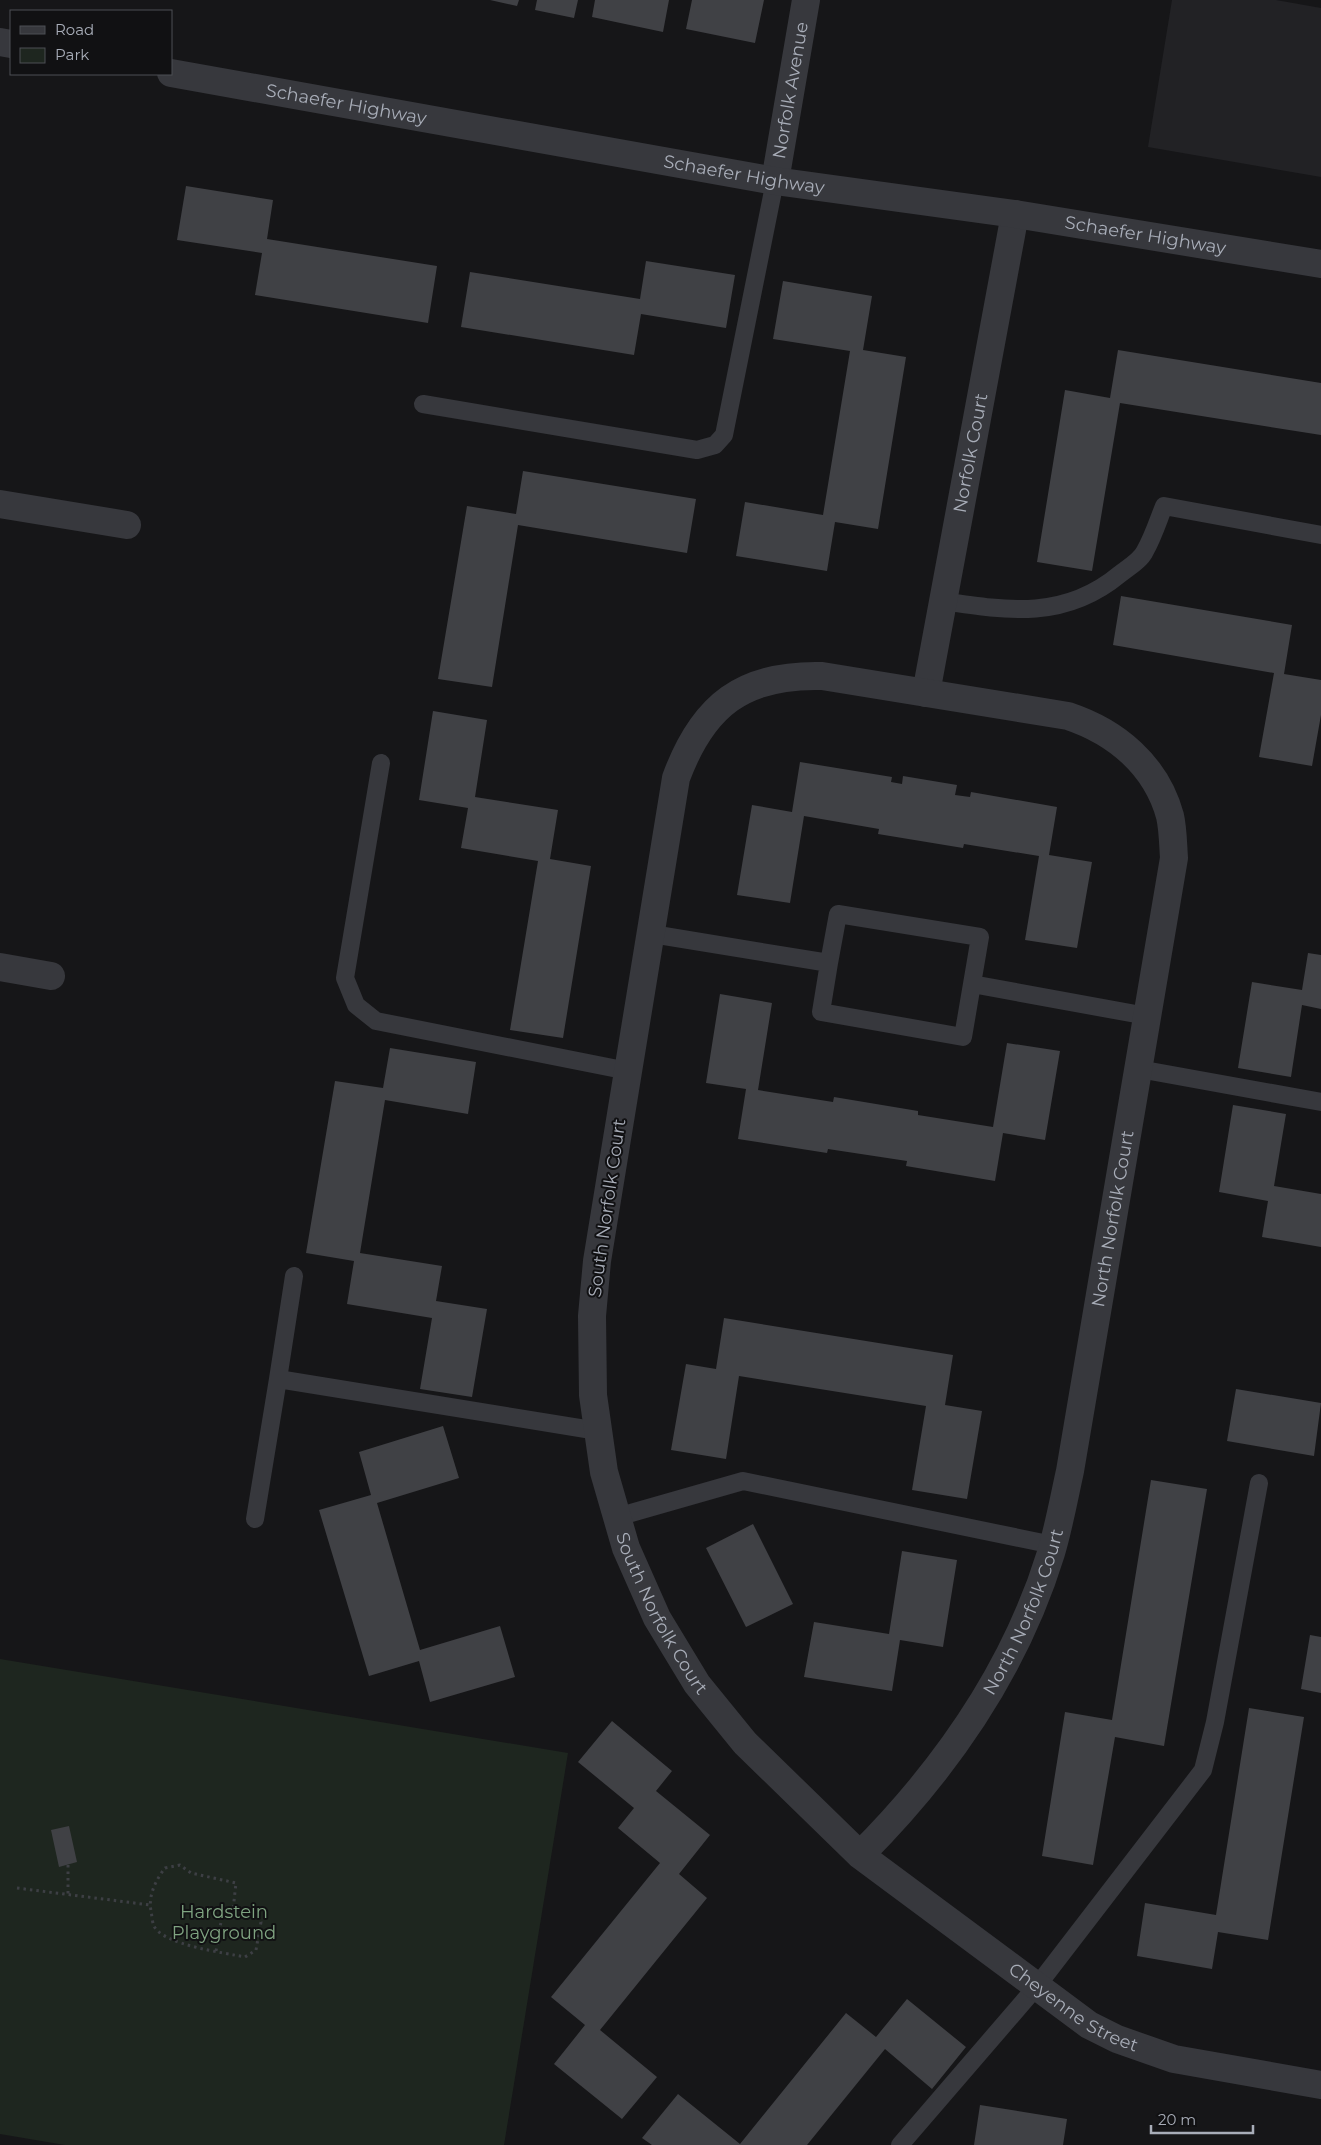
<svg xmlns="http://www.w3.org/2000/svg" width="1321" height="2145" viewBox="0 0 1321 2145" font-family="Montserrat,sans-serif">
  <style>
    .built { fill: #222225 }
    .green { fill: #1e261f }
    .building { fill: #404145 }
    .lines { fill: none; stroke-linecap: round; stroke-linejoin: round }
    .path { stroke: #3d3f44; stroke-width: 3; stroke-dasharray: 2.5 4; stroke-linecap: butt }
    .service { stroke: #37383d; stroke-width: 18 }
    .minor { stroke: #37383d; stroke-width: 28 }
    .tertiary { stroke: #37383d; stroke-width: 28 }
    .labels { text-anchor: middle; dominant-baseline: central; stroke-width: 4; stroke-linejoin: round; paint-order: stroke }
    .street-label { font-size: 18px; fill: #a8adb8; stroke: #111113 }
    .park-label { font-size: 18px; fill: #7fa381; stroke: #111113 }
  </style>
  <rect width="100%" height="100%" fill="#161618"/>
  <path class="built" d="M 1172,0 L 1276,0 L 1321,8 L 1321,177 L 1148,147 Z"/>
  <path class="green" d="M 0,1659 L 568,1753 L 504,2145 L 65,2145 L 0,2134 Z"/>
  <path class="building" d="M 490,0 L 519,0 L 517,6 Z
    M 537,0 L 578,0 L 574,18 L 535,10 Z
    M 595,0 L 669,0 L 663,32 L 592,17 Z
    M 692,0 L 764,0 L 755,43 L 686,29 Z
    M 186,186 L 273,200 L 267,239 L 437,266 L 428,323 L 255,295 L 262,253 L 177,240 Z
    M 646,261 L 735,275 L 726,328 L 641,314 L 634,355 L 461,327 L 470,272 L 640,299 Z
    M 783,281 L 872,296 L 863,350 L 906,357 L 878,529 L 835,522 L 827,571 L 736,556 L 745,502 L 823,515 L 850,351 L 773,339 Z
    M 1118,350 L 1321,383 L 1321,435 L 1120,403 L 1092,571 L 1037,562 L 1065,390 L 1110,398 Z
    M 523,471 L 696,499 L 687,553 L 518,525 L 492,687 L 438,679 L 467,506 L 516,514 Z
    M 1121,596 L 1292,625 L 1284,674 L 1321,680 L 1321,715 L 1312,766 L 1259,757 L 1274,673 L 1113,645 Z
    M 433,711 L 487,720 L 475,797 L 558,810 L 550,859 L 591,866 L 563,1038 L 510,1030 L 538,861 L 461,848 L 468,808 L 419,800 Z
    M 800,762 L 892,777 L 891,782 L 902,784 L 903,776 L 957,785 L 955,795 L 970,797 L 971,792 L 1057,807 L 1049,855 L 1092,862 L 1077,948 L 1025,940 L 1039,856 L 964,844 L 963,848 L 878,834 L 879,829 L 804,816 L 790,903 L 737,895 L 752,805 L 792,812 Z
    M 1308,953 L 1321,955 L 1321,1009 L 1302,1005 L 1291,1077 L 1238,1068 L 1252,982 L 1302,990 Z
    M 720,994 L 772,1003 L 758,1090 L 833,1102 L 834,1097 L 918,1111 L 918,1115 L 993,1127 L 1007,1043 L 1060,1051 L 1045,1140 L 1003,1133 L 995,1181 L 906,1166 L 907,1161 L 828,1149 L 827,1153 L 738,1139 L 746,1089 L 706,1083 Z
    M 390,1048 L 476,1062 L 468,1114 L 385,1100 L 360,1253 L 442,1266 L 436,1301 L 487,1309 L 472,1397 L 420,1389 L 432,1318 L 347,1304 L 354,1261 L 306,1253 L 335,1081 L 383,1088 Z
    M 1233,1105 L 1286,1114 L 1274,1186 L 1321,1194 L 1321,1247 L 1262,1237 L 1268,1201 L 1219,1192 Z
    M 724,1318 L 953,1355 L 945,1405 L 982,1411 L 967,1499 L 912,1490 L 926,1406 L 739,1376 L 726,1459 L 671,1450 L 686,1364 L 716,1369 Z
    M 1236,1389 L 1321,1403 L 1314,1456 L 1227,1441 Z
    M 443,1426 L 459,1478 L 377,1503 L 420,1650 L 500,1626 L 515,1677 L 430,1702 L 419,1661 L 369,1676 L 319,1510 L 371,1495 L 359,1452 Z
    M 1151,1480 L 1207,1489 L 1164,1746 L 1115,1737 L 1093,1865 L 1042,1856 L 1065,1712 L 1112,1720 Z
    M 753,1524 L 793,1604 L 746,1627 L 706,1548 Z
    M 902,1551 L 957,1560 L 943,1647 L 900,1640 L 892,1691 L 804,1677 L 814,1622 L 889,1634 Z
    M 1310,1635 L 1321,1637 L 1321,1693 L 1301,1689 Z
    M 1249,1708 L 1304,1717 L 1268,1940 L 1218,1932 L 1212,1969 L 1137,1956 L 1145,1903 L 1216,1915 Z
    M 612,1721 L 672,1771 L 656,1791 L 710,1835 L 679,1874 L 707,1898 L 600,2030 L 657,2077 L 622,2119 L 554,2064 L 585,2025 L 551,1997 L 660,1863 L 618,1828 L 634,1808 L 578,1762 Z
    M 69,1826 L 77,1862 L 59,1867 L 51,1830 Z
    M 907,1999 L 966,2047 L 932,2089 L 885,2049 L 807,2145 L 652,2145 L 642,2138 L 678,2094 L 740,2144 L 846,2013 L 876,2037 Z
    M 980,2105 L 1067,2119 L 1063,2145 L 974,2145 Z"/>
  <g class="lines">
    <path class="path" d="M 68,1865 L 68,1895
      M 17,1888 L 150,1905
      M 216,1951 L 223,1910 L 258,1915 L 261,1922 L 256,1950 L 245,1957 C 225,1953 163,1945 154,1926 C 152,1922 152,1915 151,1911 C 148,1895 156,1880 165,1868 L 180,1865 L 191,1873 L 236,1883 L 233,1910"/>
    <path class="service" d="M 423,404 L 697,450 L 715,445 L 724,435 L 775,181
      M 942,601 C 1008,611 1065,620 1120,574 C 1128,568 1141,560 1145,551 C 1153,537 1158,521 1164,506 L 1321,535
      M 381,763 L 345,978 L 356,1005 L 376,1021 L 628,1071
      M 652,934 L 829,963 L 838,914 L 980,937 L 972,984 L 1147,1016
      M 829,963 L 821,1012 L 963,1037 L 972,984
      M 1139,1069 L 1321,1102
      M 294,1276 L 278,1379 L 598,1431
      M 617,1517 L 743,1481 L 1053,1545
      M 255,1519 L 278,1379
      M 900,2145 L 1037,1986 L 1203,1770 L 1215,1722 L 1259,1483"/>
    <g class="minor">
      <path id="s1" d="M 775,181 L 806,0"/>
      <path d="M 0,504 L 127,525"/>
      <path id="s2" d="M 926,693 L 1015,214"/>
      <path d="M 0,967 L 51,976"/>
      <path id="s3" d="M 860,1855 C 945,1770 1015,1670 1051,1553 C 1059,1526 1064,1498 1070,1471 L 1174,858 C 1173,844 1173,829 1170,816 C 1156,765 1116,732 1068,716 L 822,676 C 743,674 703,705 676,778 L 597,1261 L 592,1316 L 593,1395 L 604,1472 L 626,1548 L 657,1618 L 697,1684 L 745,1743 L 860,1855 L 1089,2025 L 1117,2039 L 1174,2059 L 1321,2085"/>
    </g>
    <g class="tertiary">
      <path d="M 0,42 L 11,44"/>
      <path id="s4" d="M 171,73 L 775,181 L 1015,214 L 1321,264"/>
    </g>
  </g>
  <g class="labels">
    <g class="street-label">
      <text stroke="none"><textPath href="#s1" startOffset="92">Norfolk Avenue</textPath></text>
      <text stroke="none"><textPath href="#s4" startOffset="178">Schaefer Highway</textPath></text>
      <text stroke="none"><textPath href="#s4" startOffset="582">Schaefer Highway</textPath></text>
      <text stroke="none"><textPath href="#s4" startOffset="988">Schaefer Highway</textPath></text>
      <text stroke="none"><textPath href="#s2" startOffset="244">Norfolk Court</textPath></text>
      <text transform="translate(607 1208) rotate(-82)">South Norfolk Court</text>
      <text stroke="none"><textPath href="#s3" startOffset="701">North Norfolk Court</textPath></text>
      <text stroke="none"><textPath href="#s3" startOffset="296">North Norfolk Court</textPath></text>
      <text stroke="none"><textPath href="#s3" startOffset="2556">South Norfolk Court</textPath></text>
      <text stroke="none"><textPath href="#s3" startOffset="3135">Cheyenne Street</textPath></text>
    </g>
    <g class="park-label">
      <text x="224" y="1912">Hardstein<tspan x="224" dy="21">Playground</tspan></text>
    </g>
  </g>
  <rect x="10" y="10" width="162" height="65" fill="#111113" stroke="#4d4f55"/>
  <rect x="20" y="26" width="25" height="8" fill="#37383d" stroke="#4d4f55"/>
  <text x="55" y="35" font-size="15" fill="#a8adb8">Road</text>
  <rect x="20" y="48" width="25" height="15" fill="#1e261f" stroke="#4d4f55"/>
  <text x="55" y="60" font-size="15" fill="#a8adb8">Park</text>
  <path d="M1151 2125v8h102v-8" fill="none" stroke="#a8adb8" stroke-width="2.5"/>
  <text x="1158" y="2125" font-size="15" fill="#a8adb8" stroke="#111113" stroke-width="4" paint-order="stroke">20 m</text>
</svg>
